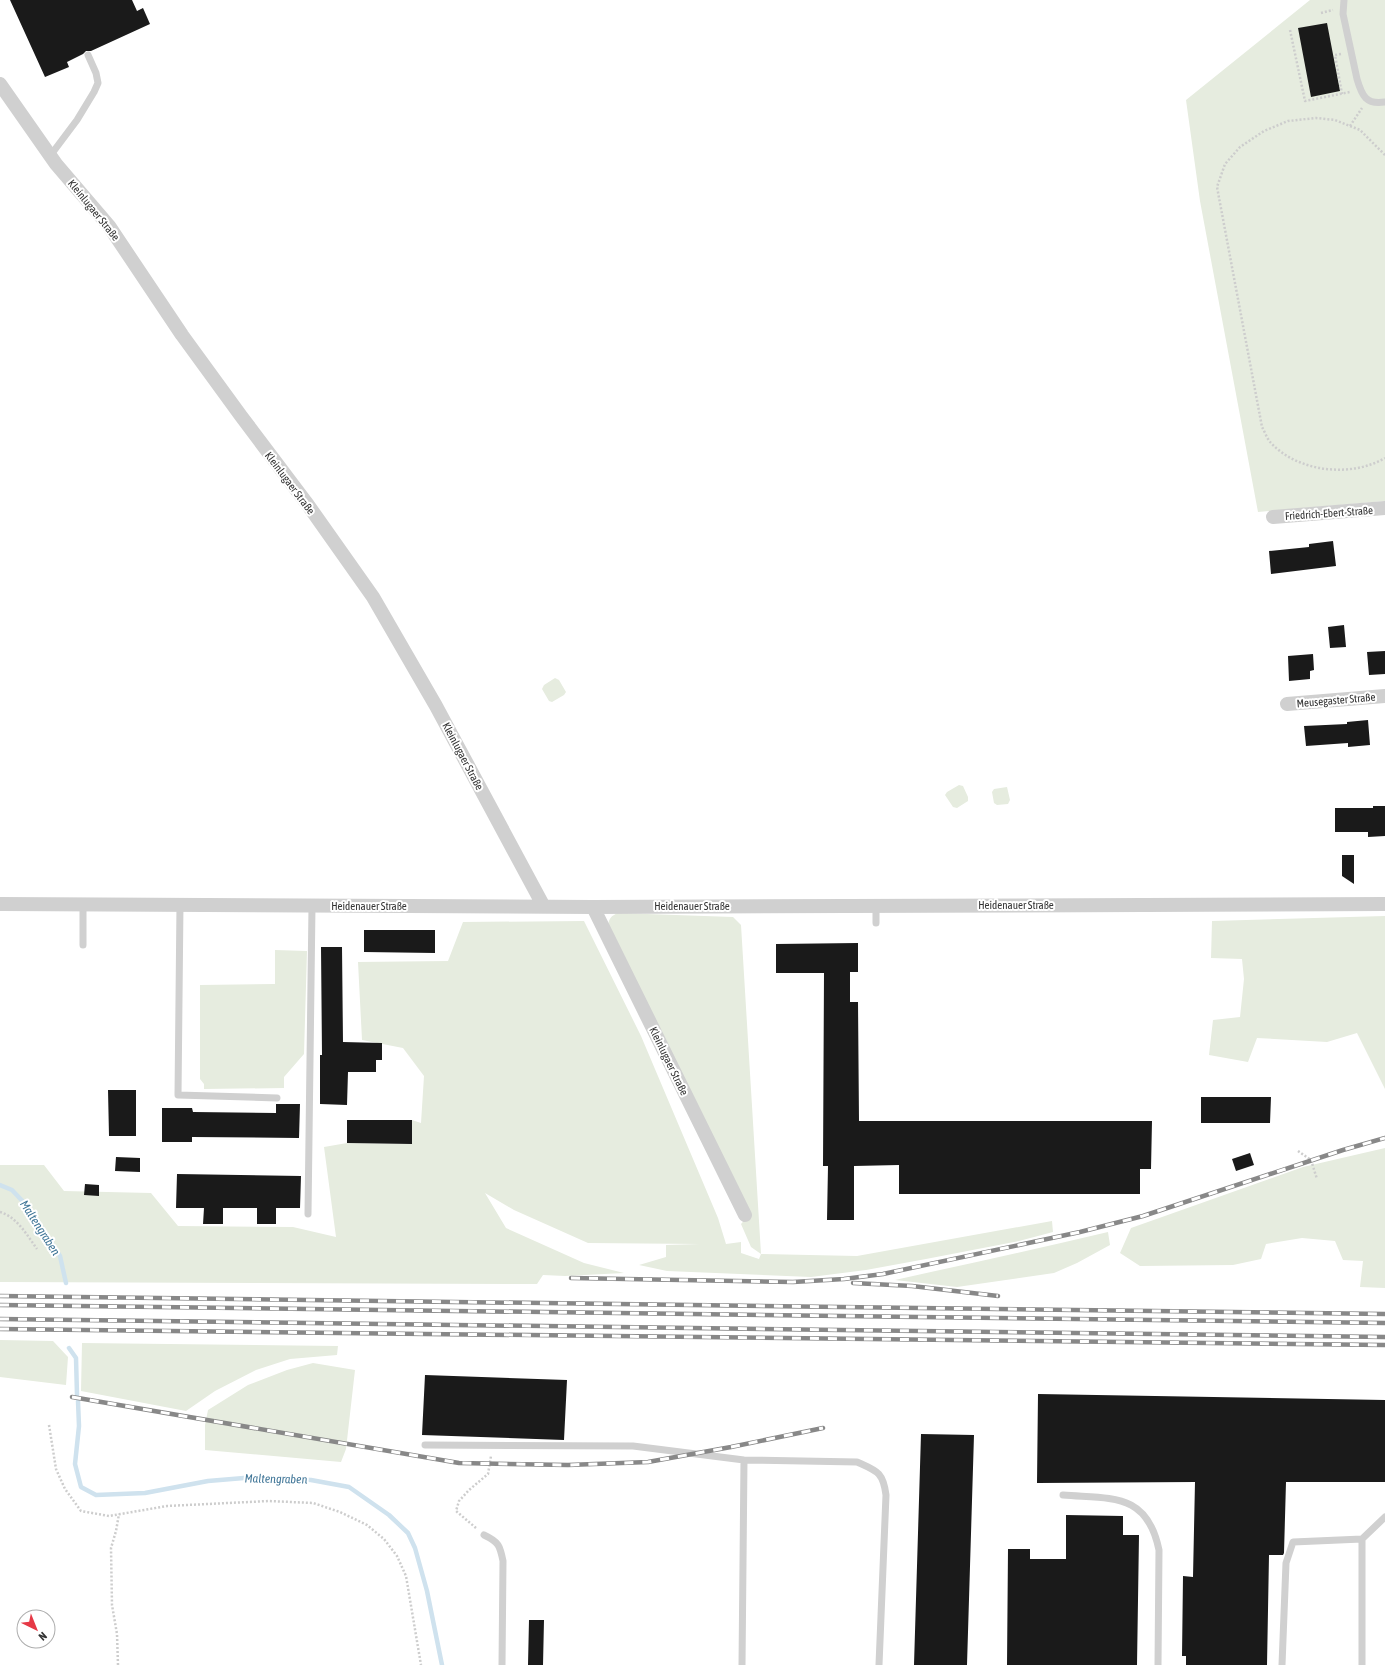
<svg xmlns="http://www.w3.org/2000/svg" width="1385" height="1665" viewBox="0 0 1385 1665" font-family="'Asap Condensed',sans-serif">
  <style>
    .green { fill: #e6ecdf }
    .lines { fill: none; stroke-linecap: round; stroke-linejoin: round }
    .stream { stroke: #cfe2ee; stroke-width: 4.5 }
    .building { fill: #1a1a1a }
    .path { stroke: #cdcdcd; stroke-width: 2.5; stroke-dasharray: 2 2; stroke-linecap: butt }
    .service { stroke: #d0d0d0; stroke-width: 7 }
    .minor { stroke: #d0d0d0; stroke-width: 14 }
    .rail-casing { stroke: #888; stroke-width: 4.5 }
    .rail { stroke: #fff; stroke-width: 3; stroke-dasharray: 9; stroke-linecap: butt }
    .labels { text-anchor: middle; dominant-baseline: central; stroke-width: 4; stroke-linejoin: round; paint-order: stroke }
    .street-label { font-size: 11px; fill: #333; stroke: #fff }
    .water-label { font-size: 12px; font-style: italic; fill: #3f7597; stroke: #fff }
  </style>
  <rect width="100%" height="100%" fill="#fff"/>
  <path class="green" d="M 1310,0 L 1385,0 L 1385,501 L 1258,512 L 1200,201 L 1186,100 Z
    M 555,678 L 559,680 L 566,692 L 564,695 L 552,702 L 549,701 L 542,689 L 544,685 Z
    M 959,785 L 963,786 L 968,797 L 968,801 L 957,808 L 953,807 L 945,795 L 947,792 Z
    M 1007,787 L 1010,800 L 1008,804 L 997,805 L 994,803 L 992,792 L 994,789 Z
    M 618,913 L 733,917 L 741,925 L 761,1254 L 857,1256 L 1052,1221 L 1053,1232 L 1019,1241 L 926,1259 L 866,1270 L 811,1277 L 667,1271 L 639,1265 L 666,1257 L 666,1245 L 700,1244 L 588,1243 L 514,1210 L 485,1193 L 506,1228 L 584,1263 L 624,1273 L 565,1276 L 543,1275 L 537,1284 L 0,1282 L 0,1165 L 44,1165 L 64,1191 L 151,1193 L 178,1226 L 293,1227 L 336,1237 L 324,1147 L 347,1143 L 411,1144 L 412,1120 L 421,1123 L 424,1076 L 403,1048 L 362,1040 L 358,962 L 448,961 L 463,922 L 584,921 L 641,1036 L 718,1218 L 726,1244 L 741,1242 L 741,1253 L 759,1259 L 761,1254 L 751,1247 L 741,1224 L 751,1213 L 608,926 C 609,918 611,916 618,913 Z
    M 1385,916 L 1385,1089 L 1357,1033 L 1327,1042 L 1257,1038 L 1248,1062 L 1209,1055 L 1213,1020 L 1240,1017 L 1244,979 L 1242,959 L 1211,958 L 1212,921 Z
    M 275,950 L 307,951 L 304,1054 L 284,1077 L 284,1088 L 204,1089 L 204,1084 L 200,1079 L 200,985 L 275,984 Z
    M 1385,1148 L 1385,1288 L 1360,1287 L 1363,1261 L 1343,1260 L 1335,1241 L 1302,1238 L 1266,1244 L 1261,1259 L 1233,1265 L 1140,1266 L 1120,1253 L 1131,1228 L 1303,1167 Z
    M 1108,1232 L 1110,1245 L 1077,1263 L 1054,1273 L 957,1287 L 895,1280 C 966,1264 1037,1249 1108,1232 Z
    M 0,1340 L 53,1341 L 68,1357 L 66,1385 L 0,1377 Z
    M 82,1343 L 338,1346 L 337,1355 L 290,1359 L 256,1370 L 215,1391 L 186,1411 L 81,1391 Z
    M 313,1363 L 355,1370 L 346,1449 L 341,1462 L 205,1450 L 205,1425 L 208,1410 L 248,1385 L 287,1370 Z"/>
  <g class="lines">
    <path class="stream" d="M 0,1185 L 12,1190 L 29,1208 L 60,1256 L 66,1283
      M 69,1348 L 76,1358 L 77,1395
      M 78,1401 L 79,1426 L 75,1464 L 81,1487 L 96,1495 L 145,1493 L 208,1481 L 256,1477 L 311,1480 L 349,1487 L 389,1515 L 408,1533 L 415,1548 L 427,1591 L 442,1665"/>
  </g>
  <path class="building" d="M 10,0 L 132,0 L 137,11 L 143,8 L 150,24 L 91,51 L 86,51 L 83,54 L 67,62 L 69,67 L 45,77 Z
    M 1327,23 L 1340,91 L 1311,97 L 1298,28 Z
    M 1333,541 L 1336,566 L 1271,574 L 1269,551 L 1309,547 L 1309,544 Z
    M 1344,625 L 1346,647 L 1330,648 L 1328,627 Z
    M 1385,651 L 1385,674 L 1369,675 L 1367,652 Z
    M 1313,654 L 1314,670 L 1310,671 L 1310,679 L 1289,681 L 1288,656 Z
    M 1368,720 L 1370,745 L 1348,747 L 1348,743 L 1306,746 L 1304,726 L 1347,724 L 1347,722 Z
    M 1373,806 L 1385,806 L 1385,836 L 1368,837 L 1368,832 L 1335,832 L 1335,808 L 1373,808 Z
    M 1342,855 L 1354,855 L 1354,884 L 1342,876 Z
    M 364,930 L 435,930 L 435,953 L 364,952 Z
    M 858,943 L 858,972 L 850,972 L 850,1002 L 858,1002 L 859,1121 L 1152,1121 L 1151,1169 L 1140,1169 L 1140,1194 L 899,1194 L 899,1165 L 854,1166 L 854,1220 L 827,1220 L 828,1166 L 823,1166 L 824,973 L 776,973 L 776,944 Z
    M 321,947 L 342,947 L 343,1042 L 382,1043 L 382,1060 L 376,1060 L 376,1072 L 348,1072 L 347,1105 L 320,1104 L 320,1055 L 322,1055 Z
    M 108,1090 L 136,1090 L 136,1136 L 109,1136 Z
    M 1201,1097 L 1271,1097 L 1270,1123 L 1201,1123 Z
    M 276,1104 L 300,1104 L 299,1138 L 192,1137 L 192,1142 L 162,1142 L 162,1108 L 192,1108 L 193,1112 L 276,1113 Z
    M 347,1120 L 412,1120 L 412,1144 L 347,1143 Z
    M 1250,1153 L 1254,1165 L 1236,1171 L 1232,1159 Z
    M 116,1157 L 140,1158 L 140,1172 L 115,1171 Z
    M 177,1174 L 301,1176 L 300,1208 L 276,1208 L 276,1224 L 257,1224 L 257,1208 L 223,1208 L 223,1224 L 203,1224 L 204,1208 L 176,1208 Z
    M 85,1184 L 99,1185 L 99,1196 L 84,1195 Z
    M 425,1375 L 567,1380 L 564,1440 L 422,1435 Z
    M 1038,1394 L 1385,1400 L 1385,1482 L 1286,1482 L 1284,1553 L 1283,1555 L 1269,1555 L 1267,1665 L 1186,1665 L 1186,1656 L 1182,1656 L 1183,1576 L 1193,1577 L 1195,1482 L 1037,1483 Z
    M 921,1434 L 974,1435 L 967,1665 L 914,1665 Z
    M 1066,1515 L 1123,1516 L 1123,1535 L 1139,1535 L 1137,1665 L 1007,1665 L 1008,1549 L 1030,1549 L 1030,1559 L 1066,1559 Z
    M 529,1620 L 544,1620 L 543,1665 L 528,1665 Z"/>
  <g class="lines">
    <path class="path" d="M 1321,13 L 1333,10
      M 1290,30 L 1305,101 L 1350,92
      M 1341,54 L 1335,55 L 1342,94
      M 1350,126 L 1362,108
      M 1385,155 L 1360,130 L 1335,120 L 1316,118 L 1288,121 L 1264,131 L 1240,147 L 1225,164 L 1217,187 L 1262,427 C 1265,432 1267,439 1271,443 C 1298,472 1351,478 1385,458
      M 1298,1151 L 1311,1160 L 1317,1179
      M 0,1212 C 17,1217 27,1235 37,1249
      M 49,1425 L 56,1469 L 65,1489 L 81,1511 L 109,1516 L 167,1506 L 269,1501 L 313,1503 L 340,1512 L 367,1525 L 384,1539 L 397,1556 L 406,1576 L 421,1665
      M 476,1528 L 456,1511 L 459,1501 L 469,1490 L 488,1474 L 491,1456
      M 118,1665 L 117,1634 L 112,1605 L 111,1548 L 116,1531 L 119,1514"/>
    <path class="service" d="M 1344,0 L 1343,14 L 1357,79 C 1362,96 1366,105 1385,102
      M 50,156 L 77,120 L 94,92 L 98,83 L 96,73 L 88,55
      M 83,904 L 83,945
      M 180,904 L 178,1095 L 277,1098
      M 876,923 L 876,906
      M 308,1214 L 312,906
      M 425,1445 L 633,1446 L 744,1460 L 857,1462 C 877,1471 883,1472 886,1495 L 879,1665
      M 1063,1495 C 1112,1499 1147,1492 1159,1550 L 1158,1665
      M 484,1535 C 499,1542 500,1546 503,1561 L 502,1665
      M 742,1665 L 744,1460
      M 1282,1665 L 1286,1563 L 1293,1542 L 1362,1539
      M 1362,1665 L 1362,1539 L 1385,1517"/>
    <path class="minor" d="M 0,84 L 56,164 L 109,226 L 182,335 L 241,416 L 308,505 L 373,597 L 436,706 L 543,905
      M 1273,517 L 1385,508
      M 1287,704 L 1385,696
      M 0,904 L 593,907 L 1385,904
      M 593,907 L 745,1215"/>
    <defs>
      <path id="rail" d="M 571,1278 L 793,1282 L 844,1279 L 883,1274 L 1080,1232 L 1143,1216 L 1343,1150 L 1385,1138
        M 853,1283 L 912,1286 L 998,1296
        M 0,1296 L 1385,1314
        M 0,1305 L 1385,1323
        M 0,1319 L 1385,1337
        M 0,1329 L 1385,1345
        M 72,1397 L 459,1463 L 568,1465 L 648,1462 L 731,1447 L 823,1428"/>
    </defs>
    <use href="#rail" class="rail-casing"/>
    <use href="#rail" class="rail"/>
  </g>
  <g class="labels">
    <g class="street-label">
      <text transform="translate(94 210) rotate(51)">Kleinlugaer Straße</text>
      <text transform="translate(290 483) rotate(53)">Kleinlugaer Straße</text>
      <text transform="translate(1329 513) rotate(-4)">Friedrich-Ebert-Straße</text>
      <text transform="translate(1336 700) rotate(-5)">Meusegaster Straße</text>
      <text transform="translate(463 756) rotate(62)">Kleinlugaer Straße</text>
      <text x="1016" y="905">Heidenauer Straße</text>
      <text x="369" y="906">Heidenauer Straße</text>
      <text x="692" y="906">Heidenauer Straße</text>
      <text transform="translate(669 1061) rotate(64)">Kleinlugaer Straße</text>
    </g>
    <g class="water-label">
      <text transform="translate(40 1228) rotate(57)">Maltengraben</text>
      <text transform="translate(276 1479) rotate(1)">Maltengraben</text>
    </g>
  </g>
  <g transform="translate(36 1629) rotate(137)"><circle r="19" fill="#ffffff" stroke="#adadad"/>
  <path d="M0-3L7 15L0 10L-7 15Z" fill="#e63946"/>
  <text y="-6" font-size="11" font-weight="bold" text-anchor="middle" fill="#333333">N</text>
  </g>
</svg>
